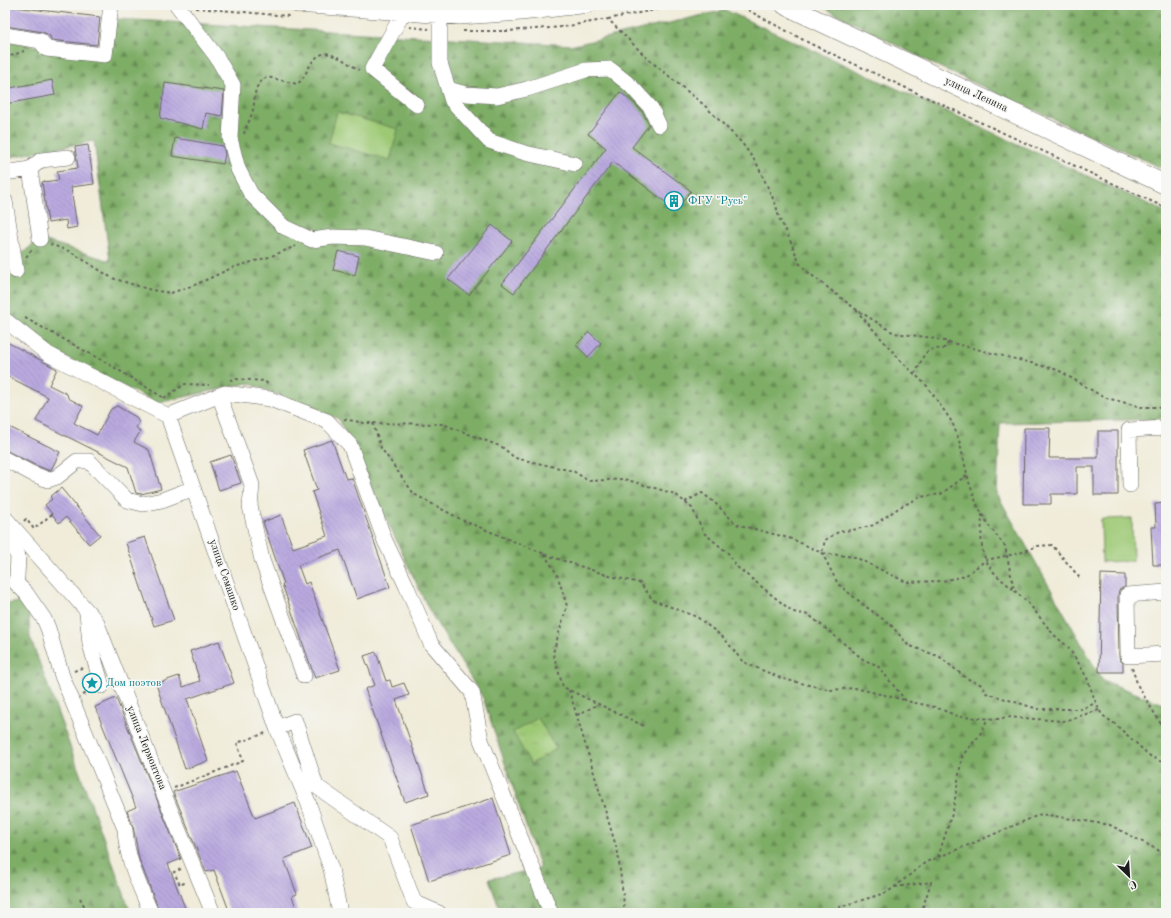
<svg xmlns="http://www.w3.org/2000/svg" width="1171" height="918" viewBox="0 0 1171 918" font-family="'Old Standard TT',serif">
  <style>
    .forest { fill: url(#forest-firs); stroke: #4d6441 }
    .park { fill: url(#park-tufts); stroke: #5c7248 }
    .pitch { fill: #9dc975; stroke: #5c7248 }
    .building { fill: url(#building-back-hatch) }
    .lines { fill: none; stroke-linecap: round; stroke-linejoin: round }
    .minor-casing { stroke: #66655e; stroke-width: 16 }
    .major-casing { stroke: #66655e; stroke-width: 20 }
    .path { stroke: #66655e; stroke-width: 2; stroke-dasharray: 3 3; stroke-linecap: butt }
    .minor { stroke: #fff; stroke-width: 15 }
    .major { stroke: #fff; stroke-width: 19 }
    .labels { text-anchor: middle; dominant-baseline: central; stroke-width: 3; stroke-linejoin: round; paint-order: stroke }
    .street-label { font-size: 11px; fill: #1c1c1c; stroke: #f6f6f2 }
    .culture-label { font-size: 11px; fill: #0d838f; stroke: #f6f6f2; text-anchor: start }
  </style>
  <defs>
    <pattern id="forest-firs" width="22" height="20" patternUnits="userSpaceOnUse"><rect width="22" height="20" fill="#7ead66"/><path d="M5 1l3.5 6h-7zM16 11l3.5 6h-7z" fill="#668c53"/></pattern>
    <pattern id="park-tufts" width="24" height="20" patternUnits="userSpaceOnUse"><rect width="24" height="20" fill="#9dc975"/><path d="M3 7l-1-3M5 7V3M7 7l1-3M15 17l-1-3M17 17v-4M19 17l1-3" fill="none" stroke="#87ac65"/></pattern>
    <pattern id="building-back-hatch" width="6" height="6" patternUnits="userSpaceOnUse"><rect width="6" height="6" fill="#b9a9df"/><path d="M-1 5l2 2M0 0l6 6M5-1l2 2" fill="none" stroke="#9e91bf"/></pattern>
  </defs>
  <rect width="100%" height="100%" fill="#f6f6f2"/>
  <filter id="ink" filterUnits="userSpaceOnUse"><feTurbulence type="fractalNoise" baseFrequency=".025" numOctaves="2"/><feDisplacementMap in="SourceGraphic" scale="8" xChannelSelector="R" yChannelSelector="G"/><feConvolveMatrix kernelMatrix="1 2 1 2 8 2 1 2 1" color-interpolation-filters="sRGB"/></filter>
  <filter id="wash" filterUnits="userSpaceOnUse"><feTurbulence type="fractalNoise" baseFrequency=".012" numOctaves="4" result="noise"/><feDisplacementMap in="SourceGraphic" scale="16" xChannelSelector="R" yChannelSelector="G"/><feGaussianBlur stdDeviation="0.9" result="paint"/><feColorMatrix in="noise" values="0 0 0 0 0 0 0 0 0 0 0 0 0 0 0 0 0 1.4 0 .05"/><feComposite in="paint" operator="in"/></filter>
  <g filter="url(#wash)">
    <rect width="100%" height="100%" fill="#f0ecd9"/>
    <path class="forest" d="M 819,5 L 1166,5 L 1166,170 L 933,64 Z
      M 725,10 L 1166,212 L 1166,419 L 1000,423 L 997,494 L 1102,680 L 1166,705 L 1166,913 L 501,913 L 489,879 L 540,868 L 483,698 L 430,612 L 339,419 L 248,383 L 157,403 L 49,349 L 5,310 L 5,267 L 40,239 L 110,261 L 94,141 L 5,158 L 5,40 L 107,60 L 117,19 L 574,45 Z
      M 28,601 L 30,637 L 131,913 L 5,913 L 5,604 Z"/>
    <path class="park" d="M 538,718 L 556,749 L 531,764 L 513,732 Z"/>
    <path class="pitch" d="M 337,112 L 398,129 L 390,160 L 329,143 Z
      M 1132,518 L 1133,561 L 1102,562 L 1101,519 Z"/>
    <g id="blocks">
      <path class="building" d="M 5,6 L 100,17 L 97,45 L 51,40 L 50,36 L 43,32 L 5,26 Z
        M 52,80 L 55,95 L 5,104 L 5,89 Z
        M 165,83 L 224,91 L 222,116 L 206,113 L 203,129 L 160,118 Z
        M 620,92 L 635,104 L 643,113 L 649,125 L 632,147 L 691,191 L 676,210 L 613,162 L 514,293 L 502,284 L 606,148 L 588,134 Z
        M 175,138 L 223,146 L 225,154 L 223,164 L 172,156 Z
        M 88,145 L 94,184 L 71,187 L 77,227 L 67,229 L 66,220 L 48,223 L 42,182 L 59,180 L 57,171 L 78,168 L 75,147 Z
        M 492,225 L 512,241 L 469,295 L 448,279 Z
        M 338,251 L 359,256 L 355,275 L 333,270 Z
        M 589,332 L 601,343 L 588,357 L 576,345 Z
        M 5,341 L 57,369 L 49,385 L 67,394 L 68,398 L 83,406 L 74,423 L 97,435 L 111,409 L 117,406 L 136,417 L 139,423 L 136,427 L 140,432 L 134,442 L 149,450 L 161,489 L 141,494 L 136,493 L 128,467 L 36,421 L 48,397 L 5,375 Z
        M 5,425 L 60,452 L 51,470 L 48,470 L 35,465 L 5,450 Z
        M 1024,428 L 1050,428 L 1049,458 L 1098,458 L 1098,431 L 1118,431 L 1118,495 L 1094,495 L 1094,467 L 1077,467 L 1077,494 L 1051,494 L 1051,504 L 1023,504 Z
        M 332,440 L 346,479 L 352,478 L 390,587 L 357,599 L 340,550 L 298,565 L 305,584 L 309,582 L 340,670 L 315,678 L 282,584 L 284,584 L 263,522 L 281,515 L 293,548 L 327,536 L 312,492 L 317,490 L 303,450 Z
        M 231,455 L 241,483 L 219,490 L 210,462 Z
        M 61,488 L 100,535 L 89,544 L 66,517 L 59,523 L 45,505 L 52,499 L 50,497 Z
        M 1166,503 L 1166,565 L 1153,565 L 1151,527 L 1156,527 L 1155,504 Z
        M 145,537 L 174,620 L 154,626 L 126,543 Z
        M 1101,574 L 1125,575 L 1125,587 L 1119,590 L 1118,595 L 1119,656 L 1120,660 L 1123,663 L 1123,672 L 1099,672 Z
        M 219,641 L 234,683 L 187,699 L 208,761 L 185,769 L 156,684 L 179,676 L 183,687 L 200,681 L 190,651 Z
        M 376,652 L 386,681 L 390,680 L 392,687 L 404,683 L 409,695 L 396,700 L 429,794 L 405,802 L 365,689 L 375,685 L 364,656 Z
        M 90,677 L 93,688 L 87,690 L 83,680 Z
        M 116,698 L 181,859 L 168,864 L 187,913 L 160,913 L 139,859 L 133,826 L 127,811 L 136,807 L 95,707 Z
        M 236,771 L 255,818 L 295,803 L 312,848 L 284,859 L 297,894 L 292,896 L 298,913 L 230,913 L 214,870 L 206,872 L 173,792 Z
        M 493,798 L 511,855 L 429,881 L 411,825 Z"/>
    </g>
  </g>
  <g filter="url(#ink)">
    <use href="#blocks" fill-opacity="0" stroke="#66655e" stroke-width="1"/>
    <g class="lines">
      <defs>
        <path id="minor" d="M 177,5 L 216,56 L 233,85 L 230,138 L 238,169 L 251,194 L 284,227 L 312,240 L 333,237 L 365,238 L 436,253
          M 297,5 L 459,17 L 521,13 L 589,5
          M 403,13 L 372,69 L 417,105
          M 440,16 L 440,63 L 452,101 L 489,141 L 525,153 L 575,164
          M 5,35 L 41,41 L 46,49 L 105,55 L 111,5
          M 448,89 L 466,94 L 497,96 L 527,89 L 586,70 L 610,69 L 630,85 L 651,108 L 659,125
          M 30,169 L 41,160 L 68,157
          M 5,173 L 30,169 L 40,239
          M 5,201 L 16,271
          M 5,320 L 48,354 L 168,416 L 277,728 L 308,802 L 331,869 L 340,913
          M 219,395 L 252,485 L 250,506 L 262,560 L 304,676
          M 168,416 L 225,393 L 270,399 L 327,421 L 350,445 L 385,541 L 406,585 L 431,644 L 472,692 L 481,740 L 551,913
          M 5,459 L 31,473 L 48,480 L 57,477 L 77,461 L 89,461 L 127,500 L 143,504 L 162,500 L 183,492 L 194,490
          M 1130,485 L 1129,430 L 1166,428
          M 5,518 L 96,621 L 163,792 L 213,913
          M 5,536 L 18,556 L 17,577 L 15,582 L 26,593 L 44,619 L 48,628 L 62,676 L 125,829 C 126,859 140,886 151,913
          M 1166,592 L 1127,595 L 1128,656 L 1166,654
          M 87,612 L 90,644 L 102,686
          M 277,728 L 295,721 L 316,786 L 390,838 L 414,902 L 439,913"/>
        <path id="major" d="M 785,5 L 1166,185"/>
      </defs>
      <use href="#minor" class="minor-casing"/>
      <use href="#major" class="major-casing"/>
      <path class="path" d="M 137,5 L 166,6
        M 731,5 L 742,7 L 811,44 L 1166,208
        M 196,8 L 289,16
        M 608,19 L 680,5
        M 409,27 L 429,29
        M 463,31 L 507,31 L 563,27 L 608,19 L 648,59 L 704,105 L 742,143 L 757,164 L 776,205 L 779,218 L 787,233 L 800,264 L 809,273 L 854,308 L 894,333 L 926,337 L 949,342 L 1058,370 L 1103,397 L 1141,407 L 1166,407
        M 5,58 L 24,51
        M 244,134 C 246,127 250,120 252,113 C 257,99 250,87 267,77 L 297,84 C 307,77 307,65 317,57 C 319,55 323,54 326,53 L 340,58 L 359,70
        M 50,244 L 71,252 L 112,278 L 151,290 L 171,293 L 197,284 L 234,267 L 269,257 L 296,246
        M 26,257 L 33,248
        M 856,310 L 902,362 L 927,386 L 952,422 L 959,440 L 969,482 L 977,505 L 989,526 L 1005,546 L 1014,590 L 1030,605 L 1053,634 L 1067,646 L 1078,662 L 1087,678 L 1096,703 L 1102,715 L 1115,724 L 1150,756 L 1166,764
        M 25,318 L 107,363 L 164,398
        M 914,374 C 925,361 919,347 943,349 L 949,342
        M 230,380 L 235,379 L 265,381 L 268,385
        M 164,398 L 185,384 L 209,385
        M 344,419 L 364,423 L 443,424 L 502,447 L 515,458 L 573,471 L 589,481 L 624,479 L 675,494 L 692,508 L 704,533 L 728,553 L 737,567 L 793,612 L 809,615 L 864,660 L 877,665 L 906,701 L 935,707 L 960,717 L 998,719 L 1008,717 L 1064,721 L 1099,710
        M 373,423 L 381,448 L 414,494 L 462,520 L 552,557 L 610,576 L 640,583 L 653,600 L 697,617 L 724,638 L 743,662 L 783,679 L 831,690 L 855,688 L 905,700
        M 967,475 L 941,494 L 921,497 L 900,507 L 874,525 L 853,530 L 840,531 L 825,540 L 822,553 L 855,557 L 906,582 L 942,581 L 965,576 L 986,560 L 1020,553 L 1037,546 L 1052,545 L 1080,578
        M 685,502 L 702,493 L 714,502 L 736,524 L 792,539 L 822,553 L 838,584 L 865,606 L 891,625 L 908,645 L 940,657 L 966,678 L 982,685 L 986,693 L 1038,709 L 1081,709 L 1096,703
        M 982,514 C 982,529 979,547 986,560 C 991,573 1004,581 1014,590
        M 24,521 L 26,519 L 34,529 L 52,514
        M 544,554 L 557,574 L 567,606 L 553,653 L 563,687 L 644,726
        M 1132,668 L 1138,686 L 1161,724 L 1166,729
        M 74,671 L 84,667
        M 569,690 L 618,853 L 625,913
        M 83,695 L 92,691
        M 577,715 L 599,704
        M 174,788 L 243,761 L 237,743 L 266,733
        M 938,857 L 953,811 L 962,756 L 979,736 L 988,718
        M 181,869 L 174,872 L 180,885 L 186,882
        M 895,887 L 931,882 L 921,913
        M 80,898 L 88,913
        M 821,913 L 888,892 L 926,862 L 971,844 L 1041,814 L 1110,825 L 1158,850 L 1166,858"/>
      <use href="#minor" class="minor"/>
      <use href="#major" class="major"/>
    </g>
  </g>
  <defs>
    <symbol id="building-ring" viewBox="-11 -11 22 22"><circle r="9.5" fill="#f6f6f2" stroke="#0f9aa8" stroke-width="1.5"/><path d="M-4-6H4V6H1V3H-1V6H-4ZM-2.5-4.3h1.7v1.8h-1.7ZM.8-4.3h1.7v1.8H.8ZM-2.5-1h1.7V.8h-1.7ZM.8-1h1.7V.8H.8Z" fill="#0f9aa8"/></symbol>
    <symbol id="sight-ring" viewBox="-11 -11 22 22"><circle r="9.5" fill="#f6f6f2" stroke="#0f9aa8" stroke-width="1.5"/><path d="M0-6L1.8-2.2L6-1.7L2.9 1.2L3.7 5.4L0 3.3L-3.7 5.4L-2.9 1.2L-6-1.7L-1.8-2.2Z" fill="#0f9aa8"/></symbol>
  </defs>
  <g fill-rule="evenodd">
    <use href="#building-ring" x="663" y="190" width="22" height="22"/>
    <use href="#sight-ring" x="81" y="672" width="22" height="22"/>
  </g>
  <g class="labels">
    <g class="street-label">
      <text transform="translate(976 95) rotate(25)">улица Ленина</text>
      <text transform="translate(224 575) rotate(71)">улица Семашко</text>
      <text transform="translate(146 748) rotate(68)">улица Лермонтова</text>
    </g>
    <g class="culture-label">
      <text x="688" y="201">ФГУ "Русь"</text>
      <text x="106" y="683">Дом поэтов</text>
    </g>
  </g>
  <rect width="1171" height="918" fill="none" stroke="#f6f6f2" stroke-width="20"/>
  <g transform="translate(1129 876) rotate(155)" stroke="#f6f6f2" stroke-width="3" paint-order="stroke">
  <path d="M0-3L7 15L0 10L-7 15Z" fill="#1c1c1c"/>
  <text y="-6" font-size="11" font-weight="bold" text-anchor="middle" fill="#1c1c1c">С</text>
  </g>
</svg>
